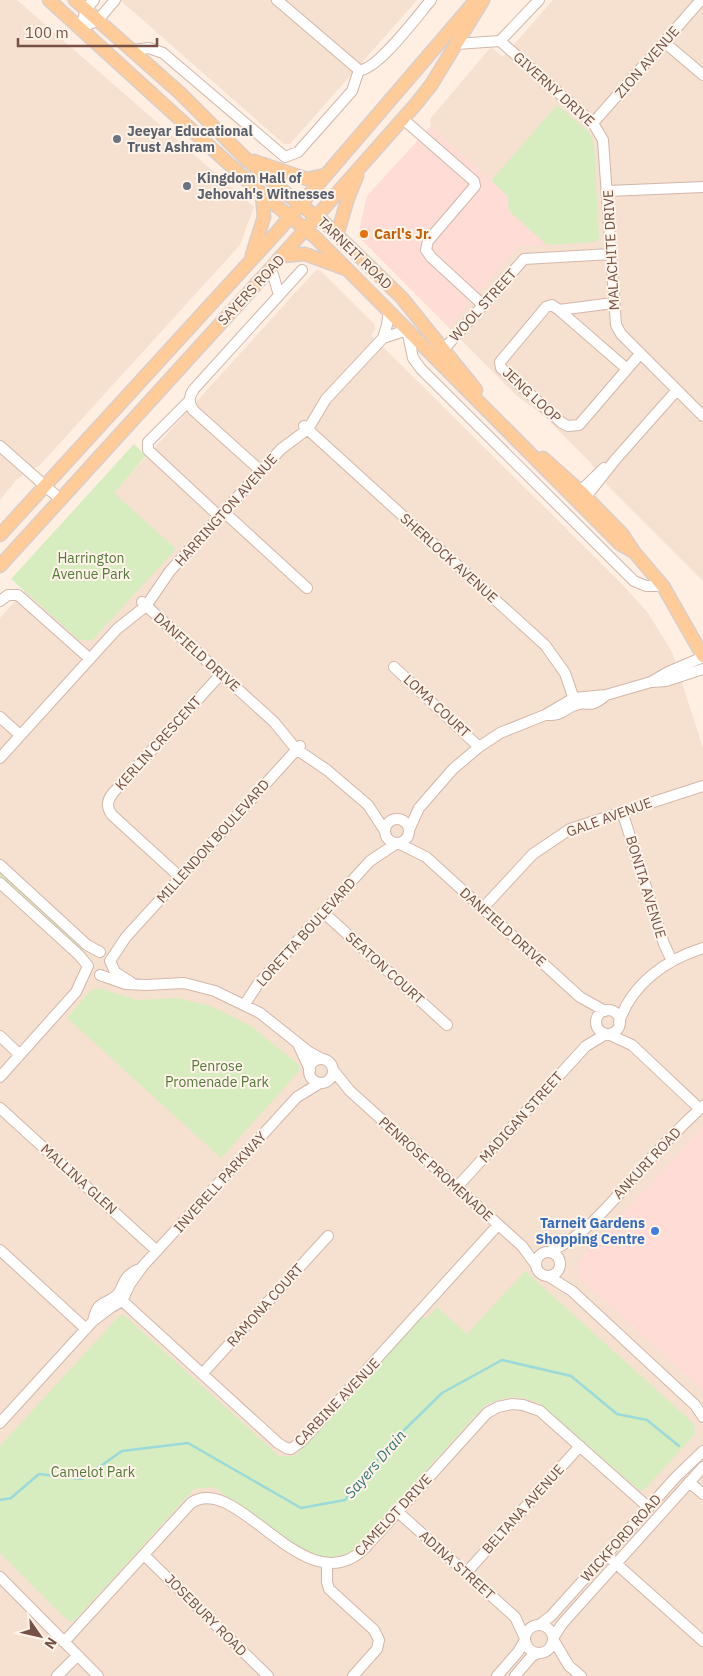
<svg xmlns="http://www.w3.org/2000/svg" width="703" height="1676" viewBox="0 0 703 1676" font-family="'IBM Plex Sans',sans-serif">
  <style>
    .residential { fill: #f6e0d0 }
    .commercial { fill: #ffdcd5 }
    .green { fill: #d7ecbf }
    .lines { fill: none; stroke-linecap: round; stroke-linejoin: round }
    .stream { stroke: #9adadb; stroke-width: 2.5 }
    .minor-casing { stroke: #d2b7aa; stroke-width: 12 }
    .major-casing { stroke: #d9cecb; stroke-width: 15 }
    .minor { stroke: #fff; stroke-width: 10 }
    .major { stroke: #ffcb98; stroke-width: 12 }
    .worship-dot { fill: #6b7280; stroke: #fff4ea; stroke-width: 2 }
    .food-dot { fill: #e8710a; stroke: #fff4ea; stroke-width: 2 }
    .shop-dot { fill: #3f7fe0; stroke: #fff4ea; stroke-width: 2 }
    .labels { text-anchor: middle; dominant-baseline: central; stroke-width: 4; stroke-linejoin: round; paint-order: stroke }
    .street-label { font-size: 14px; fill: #775146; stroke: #fff4ea }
    .worship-label { font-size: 14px; font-weight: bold; fill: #5b616d; stroke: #fff4ea; text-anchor: start }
    .food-label { font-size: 14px; font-weight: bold; fill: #c56008; stroke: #fff4ea; text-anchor: start }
    .park-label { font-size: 14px; fill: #55783b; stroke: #fff4ea }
    .shop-label { font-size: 14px; font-weight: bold; fill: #366cbe; stroke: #fff4ea; text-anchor: end }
    .water-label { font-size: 15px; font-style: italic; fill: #367476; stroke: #fff4ea }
  </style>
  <rect width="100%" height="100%" fill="#feefe2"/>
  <path class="residential" d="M 0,0 L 17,0 L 254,207 L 240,245 L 40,465 L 17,479 L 0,500 Z
    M 120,0 L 417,0 L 290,144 L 284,144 Z
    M 553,0 L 703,0 L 703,581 L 610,488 L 589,461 L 544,416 L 516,395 L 358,236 L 367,196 L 431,127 L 430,119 L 491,47 L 503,57 Z
    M 316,270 L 321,271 L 375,325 L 375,330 L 371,335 L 621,583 L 648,613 L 672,652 L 703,748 L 703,1676 L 0,1676 L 0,618 Z"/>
  <path class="commercial" d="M 431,126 L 508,196 L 509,211 L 547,245 L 518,246 L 449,327 L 358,236 L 367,196 Z
    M 703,1127 L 703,1390 L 578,1277 L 578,1262 Z"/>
  <path class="green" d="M 557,105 L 589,132 L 594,144 L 599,238 L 595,242 L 547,245 L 509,211 L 508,196 L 491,181 Z
    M 134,444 L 146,456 L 114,493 L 176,549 L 92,640 L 79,640 L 11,579 Z
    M 0,868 L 84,947 L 81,951 L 0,880 Z
    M 99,988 L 137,1000 L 177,998 L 210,1006 L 251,1026 L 299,1065 L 299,1071 L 221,1158 L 67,1018 L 90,991 Z
    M 525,1271 L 694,1424 L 695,1434 L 644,1490 L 639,1490 L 539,1403 C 519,1394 502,1396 483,1407 L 357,1547 L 347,1553 L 334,1557 L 319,1556 L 307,1552 L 213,1487 L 194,1489 L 74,1621 L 68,1621 L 0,1553 L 0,1446 L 119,1316 L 124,1315 L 279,1456 L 294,1456 L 422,1316 L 426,1319 L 437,1307 L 467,1334 Z"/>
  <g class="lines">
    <path class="stream" d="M 0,1500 L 11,1498 L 39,1474 L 82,1479 L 122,1451 L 188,1443 L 301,1508 L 345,1500 L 392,1442 L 442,1393 L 502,1360 L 571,1376 L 617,1414 L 647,1420 L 679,1446"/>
    <defs>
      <path id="minor" d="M 277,0 L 359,70
        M 81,28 L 98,20 L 115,0
        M 81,28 L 86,9 L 94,0
        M 500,41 L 593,123 L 603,140 L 616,325 L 621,334 L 703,416
        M 664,42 L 703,75
        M 456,44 L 500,41 L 539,0
        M 132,50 L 149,48 L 163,53 L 285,157 L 298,152 L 352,91 L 359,70
        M 359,70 C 377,71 418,15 431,0
        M 403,119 L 474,181 L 475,186 L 428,241 L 426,250 L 431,257 L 483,305
        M 593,123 L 701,0
        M 608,191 L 703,187
        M 271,268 L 279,295
        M 613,303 L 559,310 L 552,305 L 546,307 L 500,362 L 501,368 L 562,423 L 568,426 L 579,425 L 640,354
        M 559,310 L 627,369
        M 383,338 L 407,330 L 413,358 L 421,369 L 634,581 L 646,586 L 663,586
        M 444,349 L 524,259 L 611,254
        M 189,401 L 148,442 L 148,450 L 220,517
        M 304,426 L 545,645 L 565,673 L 576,705
        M 0,446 L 60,499
        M 261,471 L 193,410 C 188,402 189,396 194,389 L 302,270
        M 575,496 L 604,468
        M 582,502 L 615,460 L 677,390
        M 224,512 L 307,588
        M 0,601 L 8,595 L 18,595 L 90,659
        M 142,602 L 274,722 L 296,749 L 327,770 L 368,805 L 385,831
        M 394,667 L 479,747
        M 652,682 L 666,681 L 703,669
        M 546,715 C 563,716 562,710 575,705 C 589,700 588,710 605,696
        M 0,717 L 20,735
        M 0,758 L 117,629 L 146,606 L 170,571 L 281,449 L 308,429 L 326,399 L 383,338 L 387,325 L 389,310
        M 622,811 L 664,944 L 672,961
        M385 831a12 12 0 1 1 24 0a12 12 0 1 1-24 0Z
        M 409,830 L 419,808 L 453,769 L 479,747 L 500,733 L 545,715 L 574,698 L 606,695 L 651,682 L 668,672 L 703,657
        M 398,843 L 426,857 L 580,997 L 605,1011
        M 0,865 L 87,945 L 100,952
        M 180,877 L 112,815 C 106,807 107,800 113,793 L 221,674
        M 0,883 L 79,955 L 88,966
        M 482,909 L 533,854 L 570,829 L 703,786
        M 323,912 L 447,1025
        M 110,961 L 126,937 L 300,746
        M 111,963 L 115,972 L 132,983
        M 100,975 L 126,984 L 146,985 L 184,983 L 215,991 L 260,1013 L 309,1052 L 322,1059
        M 245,1004 L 258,984 L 370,861 L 397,843
        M596 1022a12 12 0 1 1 24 0a12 12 0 1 1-24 0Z
        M 619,1022 C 632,984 665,960 703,948
        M 608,1034 L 632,1045 L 700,1109
        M 0,1036 L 19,1054
        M 298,1044 L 310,1070
        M309 1071a12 12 0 1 1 24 0a12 12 0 1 1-24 0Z
        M 333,1070 L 350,1091 L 522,1246 L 536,1265
        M 0,1077 L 76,992 L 88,966
        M 0,1108 L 157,1251
        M 457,1187 L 586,1046 L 606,1034
        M 0,1250 L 86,1329
        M536 1264a12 12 0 1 1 24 0a12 12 0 1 1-24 0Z
        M 549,1252 C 584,1237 611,1203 636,1175 C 657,1151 679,1128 703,1106
        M 548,1276 L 572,1291 L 695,1405 L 703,1417
        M 117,1296 L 278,1443 L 286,1448 L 291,1449 L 303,1440 L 498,1225
        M 93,1321 C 98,1300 103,1306 116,1296 C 124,1290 120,1278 137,1270
        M 202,1374 L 328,1236
        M 0,1423 L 93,1321 L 110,1308 L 122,1301 L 130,1284 L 142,1267 L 297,1097 L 320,1083
        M 689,1482 L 703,1494
        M 398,1512 L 515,1617 L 525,1638
        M 144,1555 L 268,1676
        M 612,1560 L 703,1641
        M 327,1564 L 327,1582 L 329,1589 L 374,1630 L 379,1640 L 377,1649 L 353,1676
        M 466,1573 L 580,1446
        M 0,1577 L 98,1676
        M 539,1625 L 551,1616 L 676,1477 L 703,1451
        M525 1639a14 14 0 1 1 28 0a14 14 0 1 1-28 0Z
        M 553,1638 L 562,1624 L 703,1467
        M 553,1639 L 569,1666 L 581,1676
        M 64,1642 L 191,1503 C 238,1471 305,1607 365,1548 L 487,1413 L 498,1407 L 512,1404 L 523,1405 L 540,1411 L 648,1507
        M 57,1676 L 77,1656
        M 497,1676 L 518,1652 L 525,1640
        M 515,1676 L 532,1656 L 539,1653"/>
      <path id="major" d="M 49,0 L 262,194 L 316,238 L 620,544 L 634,552
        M 75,0 L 180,93 L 246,159 L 288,195 L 326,224 L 402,298 L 476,390
        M 254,161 L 307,179 L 325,175
        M 337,235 L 348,198 L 357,176
        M 252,255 L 264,217 L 262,194
        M 282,256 L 305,254 L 343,268
        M 543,458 L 580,491 L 623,535 L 634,552 L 663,586 L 703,656
        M 0,535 L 277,232 L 476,0
        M 0,566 L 271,268 L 416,104 L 431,85 L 483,0"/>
    </defs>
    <use href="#minor" class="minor-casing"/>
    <use href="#major" class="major-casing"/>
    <use href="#minor" class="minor"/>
    <use href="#major" class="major"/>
  </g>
  <g class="worship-dot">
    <circle cx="117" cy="139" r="5"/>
    <circle cx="187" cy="186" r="5"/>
  </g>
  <circle class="food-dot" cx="364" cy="234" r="5"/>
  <circle class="shop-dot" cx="655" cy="1231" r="5"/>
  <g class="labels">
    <g class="street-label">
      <text transform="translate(647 62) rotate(-49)">ZION AVENUE</text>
      <text transform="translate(554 89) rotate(42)">GIVERNY DRIVE</text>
      <text transform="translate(611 250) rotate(-93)">MALACHITE DRIVE</text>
      <text transform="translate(355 253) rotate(44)">TARNEIT ROAD</text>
      <text transform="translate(251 290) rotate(-47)">SAYERS ROAD</text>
      <text transform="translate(483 305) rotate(-48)">WOOL STREET</text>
      <text transform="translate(532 395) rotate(43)">JENG LOOP</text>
      <text transform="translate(226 510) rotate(-48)">HARRINGTON AVENUE</text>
      <text transform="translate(449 558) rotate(42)">SHERLOCK AVENUE</text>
      <text transform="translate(197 652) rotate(42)">DANFIELD DRIVE</text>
      <text transform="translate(437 706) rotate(43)">LOMA COURT</text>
      <text transform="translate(158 743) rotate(-48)">KERLIN CRESCENT</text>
      <text transform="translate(609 817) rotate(-20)">GALE AVENUE</text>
      <text transform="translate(213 841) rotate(-48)">MILLENDON BOULEVARD</text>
      <text transform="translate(646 887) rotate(73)">BONITA AVENUE</text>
      <text transform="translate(503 927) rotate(42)">DANFIELD DRIVE</text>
      <text transform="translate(306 932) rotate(-48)">LORETTA BOULEVARD</text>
      <text transform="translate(385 968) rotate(42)">SEATON COURT</text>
      <text transform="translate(521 1117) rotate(-48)">MADIGAN STREET</text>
      <text transform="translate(647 1163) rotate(-47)">ANKURI ROAD</text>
      <text transform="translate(436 1169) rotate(42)">PENROSE PROMENADE</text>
      <text transform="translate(79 1179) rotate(42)">MALLINA GLEN</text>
      <text transform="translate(220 1182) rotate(-48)">INVERELL PARKWAY</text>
      <text transform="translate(265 1305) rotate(-48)">RAMONA COURT</text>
      <text transform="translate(337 1402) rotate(-46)">CARBINE AVENUE</text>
      <text transform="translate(523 1509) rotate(-48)">BELTANA AVENUE</text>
      <text transform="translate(393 1515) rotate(-47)">CAMELOT DRIVE</text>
      <text transform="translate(621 1538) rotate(-48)">WICKFORD ROAD</text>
      <text transform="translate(457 1565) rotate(42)">ADINA STREET</text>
      <text transform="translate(206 1615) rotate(45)">JOSEBURY ROAD</text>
    </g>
    <g class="worship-label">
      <text x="127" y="131">Jeeyar Educational<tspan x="127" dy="16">Trust Ashram</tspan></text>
      <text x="197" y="178">Kingdom Hall of<tspan x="197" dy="16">Jehovah's Witnesses</tspan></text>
    </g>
    <g class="food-label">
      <text x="374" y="234">Carl's Jr.</text>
    </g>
    <g class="park-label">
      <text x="91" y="558">Harrington<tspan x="91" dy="16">Avenue Park</tspan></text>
      <text x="217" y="1066">Penrose<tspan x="217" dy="16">Promenade Park</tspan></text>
      <text x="93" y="1472">Camelot Park</text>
    </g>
    <g class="shop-label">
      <text x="645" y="1223">Tarneit Gardens<tspan x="645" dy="16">Shopping Centre</tspan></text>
    </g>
    <g class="water-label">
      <text transform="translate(375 1464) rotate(-49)">Sayers Drain</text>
    </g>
  </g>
  <g transform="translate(40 1636) rotate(124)" stroke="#fff4ea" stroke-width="4" paint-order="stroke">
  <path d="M0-4L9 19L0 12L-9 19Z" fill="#775146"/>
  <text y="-8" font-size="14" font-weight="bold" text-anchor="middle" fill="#775146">N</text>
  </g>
  <path d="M18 38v8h139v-8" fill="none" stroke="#775146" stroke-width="2.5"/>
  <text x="25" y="38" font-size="15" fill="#775146" stroke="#fff4ea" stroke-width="4" paint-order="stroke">100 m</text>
</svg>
